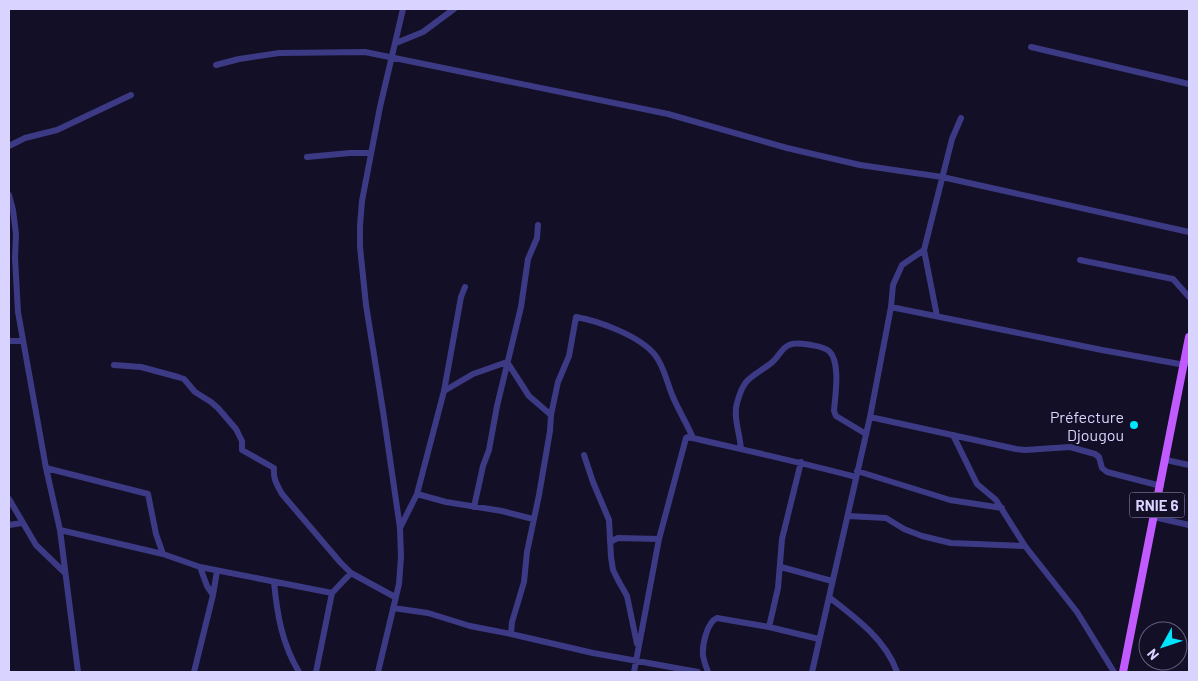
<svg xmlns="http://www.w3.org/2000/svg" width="1198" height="681" viewBox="0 0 1198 681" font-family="Barlow,sans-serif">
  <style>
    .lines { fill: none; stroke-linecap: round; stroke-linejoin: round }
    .minor { stroke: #3d3a85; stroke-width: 6 }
    .major { stroke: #c25bff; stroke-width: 8 }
    .poi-dot { fill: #00e5ff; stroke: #130f26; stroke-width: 2 }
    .labels { text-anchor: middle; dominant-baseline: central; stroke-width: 4; stroke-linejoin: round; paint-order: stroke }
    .shield { fill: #130f26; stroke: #9e99be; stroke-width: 1 }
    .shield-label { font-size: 15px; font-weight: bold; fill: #d9d4ff }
    .poi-label { font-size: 16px; fill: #d9d4ff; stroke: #130f26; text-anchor: end }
  </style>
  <rect width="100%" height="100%" fill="#130f26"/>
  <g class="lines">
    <path class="minor" d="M 396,43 L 423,32 L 454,9
      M 1031,47 L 1189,84
      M 216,65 L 239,59 L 279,53 L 365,52 L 668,114 L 787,148 L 860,165 L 942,177 L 1189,232
      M 9,146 L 25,138 L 57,130 L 131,95
      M 307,157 L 350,153 L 371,153
      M 9,195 L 13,210 L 16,234 L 15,258 L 18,312 L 46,468 L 60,530 L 78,672
      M 1080,260 L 1173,279 L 1189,297
      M 891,307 L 893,285 L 902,265 L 924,250
      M 937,316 L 924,250 L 952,139 L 961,118
      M 9,341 L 23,341
      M 507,362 L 529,396 L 551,415
      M 114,365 L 141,367 L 178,377 L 184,379 L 195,392 L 211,402 L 218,408 L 236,429 L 242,441 L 242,450 L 274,468 C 273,479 277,485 282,494 L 340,562 L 351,573 L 395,597
      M 444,391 L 473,374 L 507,362
      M 870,417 L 1016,449 L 1025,450 L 1070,447 L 1095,454 L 1099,457 L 1102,468 L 1107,472 L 1161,486
      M 953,435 L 977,484 L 996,500 L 1025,546 L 1077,612 L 1114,672
      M 741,449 C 740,434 733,417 737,403 C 744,377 751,378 770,364 C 778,359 781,348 789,345 C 795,342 804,344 811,345 C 817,346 824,347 829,351 C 841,362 835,397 834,411 L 836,416 L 866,434
      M 584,455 L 593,482 L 609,520 L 611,557 L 613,570 L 618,580 L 627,596 L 637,644
      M 1166,460 L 1189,465
      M 46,468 L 148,494 L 156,534 L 163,554
      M 857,471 L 950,500 L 1002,508
      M 417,494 L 446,502 L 502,511 L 533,519
      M 9,499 L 36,545 L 65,573
      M 474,507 L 483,466 L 489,450 L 497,406 L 521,307 L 528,259 L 537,238 L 538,225
      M 848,516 L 886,518 L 904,529 L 922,536 L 951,543 L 1025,546
      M 1154,517 L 1189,525
      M 9,525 L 22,523
      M 400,528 L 417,494 L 444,391 L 461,297 L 465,287
      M 60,530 L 163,554 L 200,567 L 207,586 L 213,595 L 194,672
      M 610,542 L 618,538 L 659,539
      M 200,567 L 332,593
      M 781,567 L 832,581
      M 274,582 C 277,614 282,644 299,672
      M 213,595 L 217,571
      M 829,597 C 855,617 886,640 897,672
      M 393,608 L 428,613 L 470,626 L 511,634 L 593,653 L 698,672
      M 769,627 L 778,588 L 782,539 L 801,462
      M 511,634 L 512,622 L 524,582 L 527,552 L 539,495 L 550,431 L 551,415 L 558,382 L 569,356 L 576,317 C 599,321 640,336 655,355 C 664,366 667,383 673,397 C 679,411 687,424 693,438
      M 316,672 L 332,593 L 351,573
      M 378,672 L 399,584 L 401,557 L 400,528 L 383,411 L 366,305 L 360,247 L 360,226 L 362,201 L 380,107 L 403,9
      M 634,672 L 659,539 L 686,438 L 688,437 C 744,450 800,462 856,477
      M 708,672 C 706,667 704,661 703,656 C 702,645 707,622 717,618 L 769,627 L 819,639
      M 812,672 L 870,417 L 891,307 L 1102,350 L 1185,365"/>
    <path class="major" d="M 1123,672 L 1189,337"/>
  </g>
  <circle class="poi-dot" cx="1134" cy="425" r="5"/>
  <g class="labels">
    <rect class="shield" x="1129.5" y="492.5" width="55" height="25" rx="4"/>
    <g class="shield-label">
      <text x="1157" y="505">RNIE 6</text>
    </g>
    <g class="poi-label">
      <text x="1124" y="416">Préfecture<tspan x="1124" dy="18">Djougou</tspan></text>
    </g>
  </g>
  <rect width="1198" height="681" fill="none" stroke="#d9d4ff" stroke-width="20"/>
  <g transform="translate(1163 646) rotate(230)"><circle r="24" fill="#130f26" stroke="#625e7d"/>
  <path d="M0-4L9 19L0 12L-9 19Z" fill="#00e5ff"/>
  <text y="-8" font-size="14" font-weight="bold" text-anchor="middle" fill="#d9d4ff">N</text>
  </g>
</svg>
